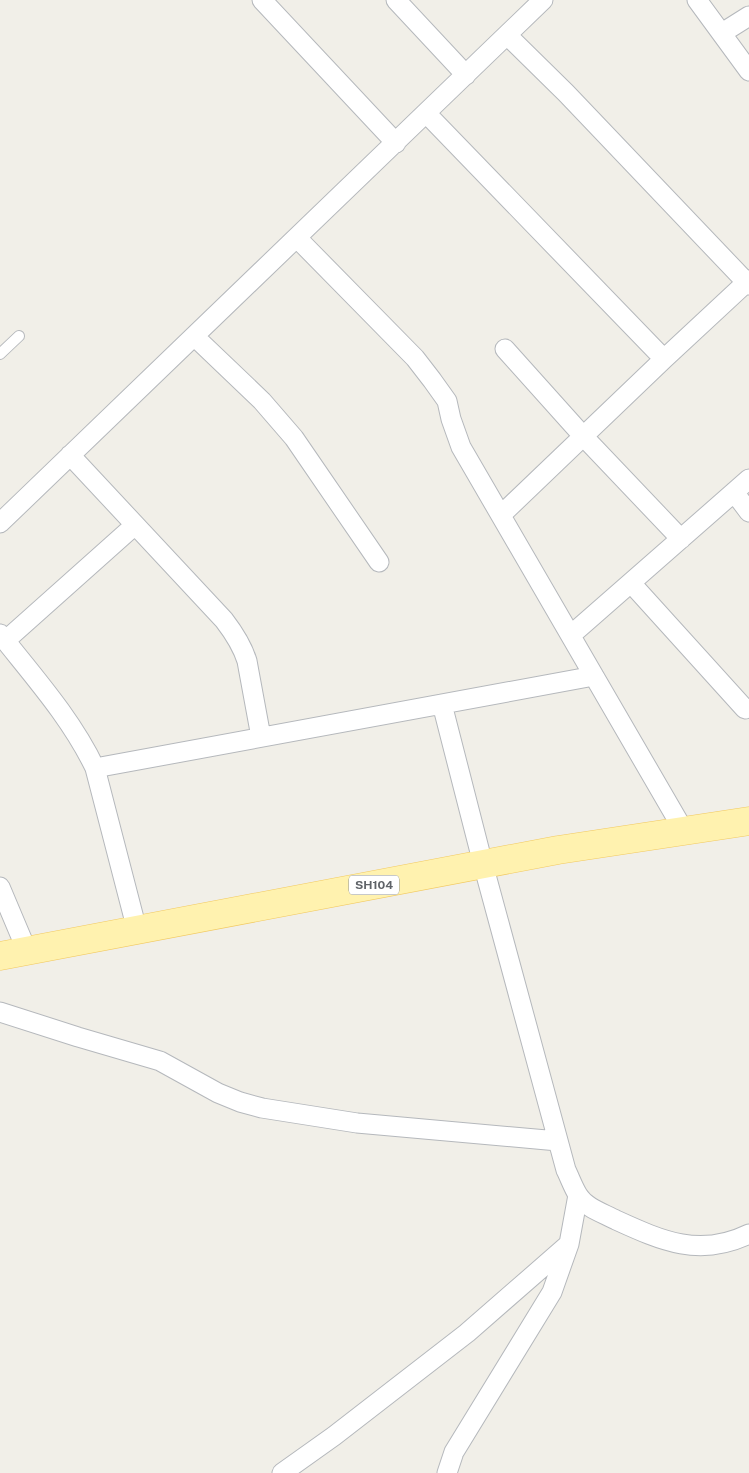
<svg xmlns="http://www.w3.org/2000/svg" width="749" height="1473" viewBox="0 0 749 1473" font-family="'Public Sans',sans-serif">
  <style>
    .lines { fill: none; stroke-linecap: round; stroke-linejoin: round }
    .lane-casing { stroke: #b5b8bc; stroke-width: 12 }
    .street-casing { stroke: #b5b8bc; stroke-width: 21 }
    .primary-casing { stroke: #f2c960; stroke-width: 29 }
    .lane { stroke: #fff; stroke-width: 10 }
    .street { stroke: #fff; stroke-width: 19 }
    .primary { stroke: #fff2af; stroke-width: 28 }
    .labels { text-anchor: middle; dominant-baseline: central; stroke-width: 4; stroke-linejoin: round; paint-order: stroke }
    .shield { fill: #fff; stroke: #8f9295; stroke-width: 1 }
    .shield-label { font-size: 12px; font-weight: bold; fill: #5f6368 }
  </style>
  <rect width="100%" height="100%" fill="#f1efe8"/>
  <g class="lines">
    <defs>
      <path id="lane" d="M 0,354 L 19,336"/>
      <path id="street" d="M 262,0 L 396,143
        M 396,0 L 466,75
        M 697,0 L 749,71
        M 722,33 L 749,16
        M 507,35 L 566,93 L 749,285
        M 426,113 L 664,359
        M 297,238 L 415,358 L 432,380 L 447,401 L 451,419 L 461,447 L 684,831
        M 194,336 L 262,401 L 294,438 L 379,562
        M 505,349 L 583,436 L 681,539
        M 70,455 L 224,620 C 234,633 242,645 247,661 L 261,737
        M 734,492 L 749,512
        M 501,515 L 664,359 L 749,280
        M 0,523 L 543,0
        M 631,583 L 745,709
        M 0,634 C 34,677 71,718 95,768 L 137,930
        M 571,635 L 749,479
        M 5,641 L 135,525
        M 442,704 L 483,864 L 566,1170 C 570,1178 573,1187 578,1195 C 586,1208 603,1213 616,1220 C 662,1241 700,1258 749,1234
        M 95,768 L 594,676
        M 0,887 L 27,951
        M 0,1012 L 78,1037 L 160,1061 L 218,1093 L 240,1102 L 262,1108 L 357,1123 L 558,1141
        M 282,1473 L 334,1436 L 467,1333 L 569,1244
        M 447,1473 L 454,1452 L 552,1292 L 569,1244 L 578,1195"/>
      <path id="primary" d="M 0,956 L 558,850 L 749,821"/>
    </defs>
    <use href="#lane" class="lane-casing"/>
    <use href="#street" class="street-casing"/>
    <use href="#primary" class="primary-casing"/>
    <use href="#lane" class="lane"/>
    <use href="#street" class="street"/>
    <use href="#primary" class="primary"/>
  </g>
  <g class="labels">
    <rect class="shield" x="349" y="875.5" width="50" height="19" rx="4"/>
    <g class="shield-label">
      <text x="374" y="885">SH104</text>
    </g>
  </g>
</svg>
